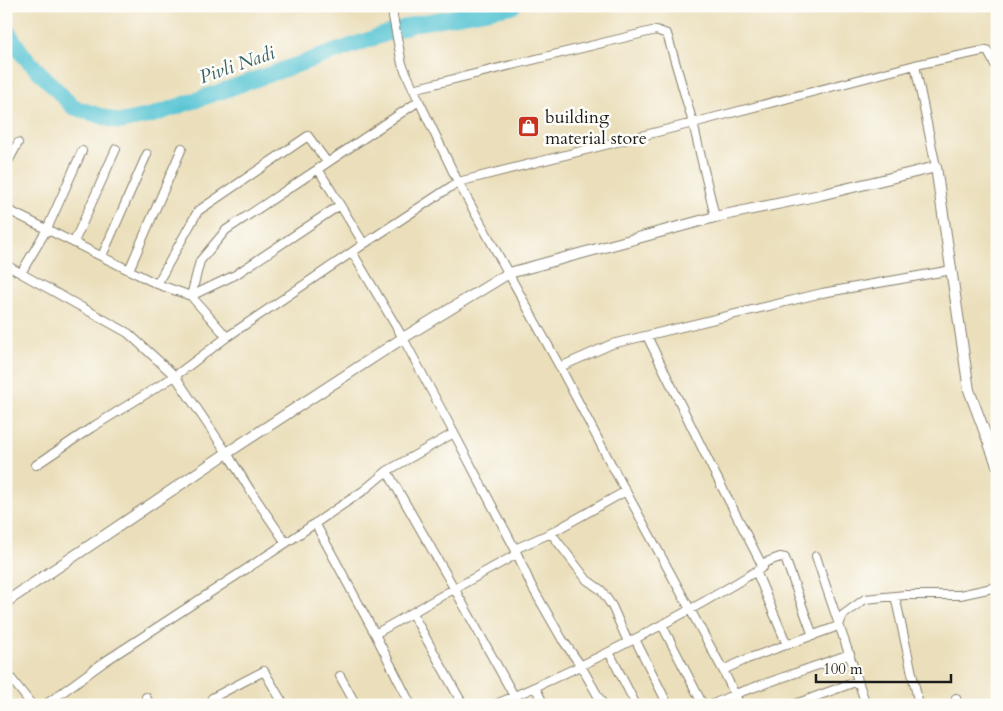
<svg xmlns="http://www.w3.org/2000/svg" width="1003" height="711" viewBox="0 0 1003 711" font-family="Cardo,serif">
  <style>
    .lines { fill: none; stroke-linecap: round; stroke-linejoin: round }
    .river { stroke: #5bc6d5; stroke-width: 16 }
    .minor-casing { stroke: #847e6c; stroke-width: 10 }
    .tertiary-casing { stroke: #847e6c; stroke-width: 12 }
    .minor { stroke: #fff; stroke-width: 8 }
    .tertiary { stroke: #fff; stroke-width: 10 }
    .labels { text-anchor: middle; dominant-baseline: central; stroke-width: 5; stroke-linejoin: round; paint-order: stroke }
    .poi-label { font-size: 18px; fill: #1c1c1c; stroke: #fdfcf7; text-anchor: start }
    .water-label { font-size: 19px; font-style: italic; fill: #356066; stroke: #fdfcf7 }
  </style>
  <rect width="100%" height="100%" fill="#fdfcf7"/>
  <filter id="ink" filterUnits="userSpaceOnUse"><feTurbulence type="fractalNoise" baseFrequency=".02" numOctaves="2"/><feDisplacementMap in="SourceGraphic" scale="10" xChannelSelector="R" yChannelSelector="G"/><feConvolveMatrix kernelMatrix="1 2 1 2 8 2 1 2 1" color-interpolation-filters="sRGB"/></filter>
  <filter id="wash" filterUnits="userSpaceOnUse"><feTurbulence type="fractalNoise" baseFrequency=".0096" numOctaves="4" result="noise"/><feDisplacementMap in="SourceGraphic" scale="20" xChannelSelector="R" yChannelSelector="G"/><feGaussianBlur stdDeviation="1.12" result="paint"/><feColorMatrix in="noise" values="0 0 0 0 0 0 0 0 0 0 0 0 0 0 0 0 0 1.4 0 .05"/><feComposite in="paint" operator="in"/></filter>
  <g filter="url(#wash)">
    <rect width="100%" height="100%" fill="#ebdfbb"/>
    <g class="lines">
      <path class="river" d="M 6,29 L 23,55 L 73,107 L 119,122 L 153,115 L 414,24 L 513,6"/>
    </g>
  </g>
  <g filter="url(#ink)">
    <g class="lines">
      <defs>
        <path id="minor" d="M 391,6 L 402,64 L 419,101
          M 915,65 L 936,167
          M 413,89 L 656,30 L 667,34 L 693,123 L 715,217
          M 6,165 L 18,143
          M 6,209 L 157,284 L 198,211 L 308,136 L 327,162
          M 74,242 L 116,149
          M 364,244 L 318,169 L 419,101 L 458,182 L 560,367 L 611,464 L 723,670 L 747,659 L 833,628 L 839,625 L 843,615 L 865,599 L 905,595 L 960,595 L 997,587
          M 352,252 L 403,338 L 447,420 L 515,549
          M 102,256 L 147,154
          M 6,265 L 128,333 L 175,376 L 227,453 L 250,490 L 286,543
          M 129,270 L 182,148
          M 21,273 L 47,229 L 82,151
          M 157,284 L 191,296 L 227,337
          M 191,296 L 200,261 L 226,230 L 318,169
          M 191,296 L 235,275 L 340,205
          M 560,367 L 612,344 L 822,293 L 952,270
          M 36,465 L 91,428 L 175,376 L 227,337 L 364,244 L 458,182 L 693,123 L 915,65 L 987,50 L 997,68
          M 387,471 L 454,588 L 514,696
          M 626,491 L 551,533 L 587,580 L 601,590 L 612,606 L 628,642
          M 315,523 L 375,634
          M 551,533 L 515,549 L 531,585 L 562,639 L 581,666 L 603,705
          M 816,556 C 832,606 850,655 866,705
          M 761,564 L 780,557 L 785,558 L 813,636
          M 756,571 L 787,645
          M 895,596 L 919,705
          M 412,613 L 463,705
          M 662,625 L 703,705
          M 635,639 L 668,705
          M 609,652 L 636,705
          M 723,670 L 740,705
          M 6,672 L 32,705
          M 340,676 L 356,705
          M 535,687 L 544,705
          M 146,697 L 150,705
          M 956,698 L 958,705
          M 45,705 L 104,662 L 286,543 L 363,491 L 387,471 L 454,433
          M 216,705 L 212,698 L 264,671 L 284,705
          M 411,705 L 375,634 L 443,595 L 517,554
          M 494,705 C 587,665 677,620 763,567 L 709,462 L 647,336
          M 711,705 L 735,694 L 850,654
          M 793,705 L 858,681"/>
        <path id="tertiary" d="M 6,602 L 227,453 L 403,338 L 509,273 L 715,217 L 820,195 L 936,167 L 969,390 L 997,465"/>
      </defs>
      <use href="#minor" class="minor-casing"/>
      <use href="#tertiary" class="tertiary-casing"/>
      <use href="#minor" class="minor"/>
      <use href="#tertiary" class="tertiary"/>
    </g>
  </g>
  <defs>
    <symbol id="shop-square" viewBox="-11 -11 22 22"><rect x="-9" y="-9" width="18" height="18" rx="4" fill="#c8321e" stroke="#fdfcf7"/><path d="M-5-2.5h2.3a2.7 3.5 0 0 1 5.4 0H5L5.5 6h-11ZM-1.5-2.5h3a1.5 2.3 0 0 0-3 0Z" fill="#fff"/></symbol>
  </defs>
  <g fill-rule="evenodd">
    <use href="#shop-square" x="516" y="114" width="25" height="25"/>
  </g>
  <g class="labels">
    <g class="poi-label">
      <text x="545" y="117">building<tspan x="545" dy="21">material store</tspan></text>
    </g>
    <g class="water-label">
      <text transform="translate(237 65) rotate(-19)">Pivli Nadi</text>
    </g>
  </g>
  <rect width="1003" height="711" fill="none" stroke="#fdfcf7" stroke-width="25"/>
  <path d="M816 674v8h135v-8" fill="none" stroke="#1c1c1c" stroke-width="2.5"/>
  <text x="823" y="674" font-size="15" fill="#1c1c1c" stroke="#fdfcf7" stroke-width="4" paint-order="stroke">100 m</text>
</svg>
